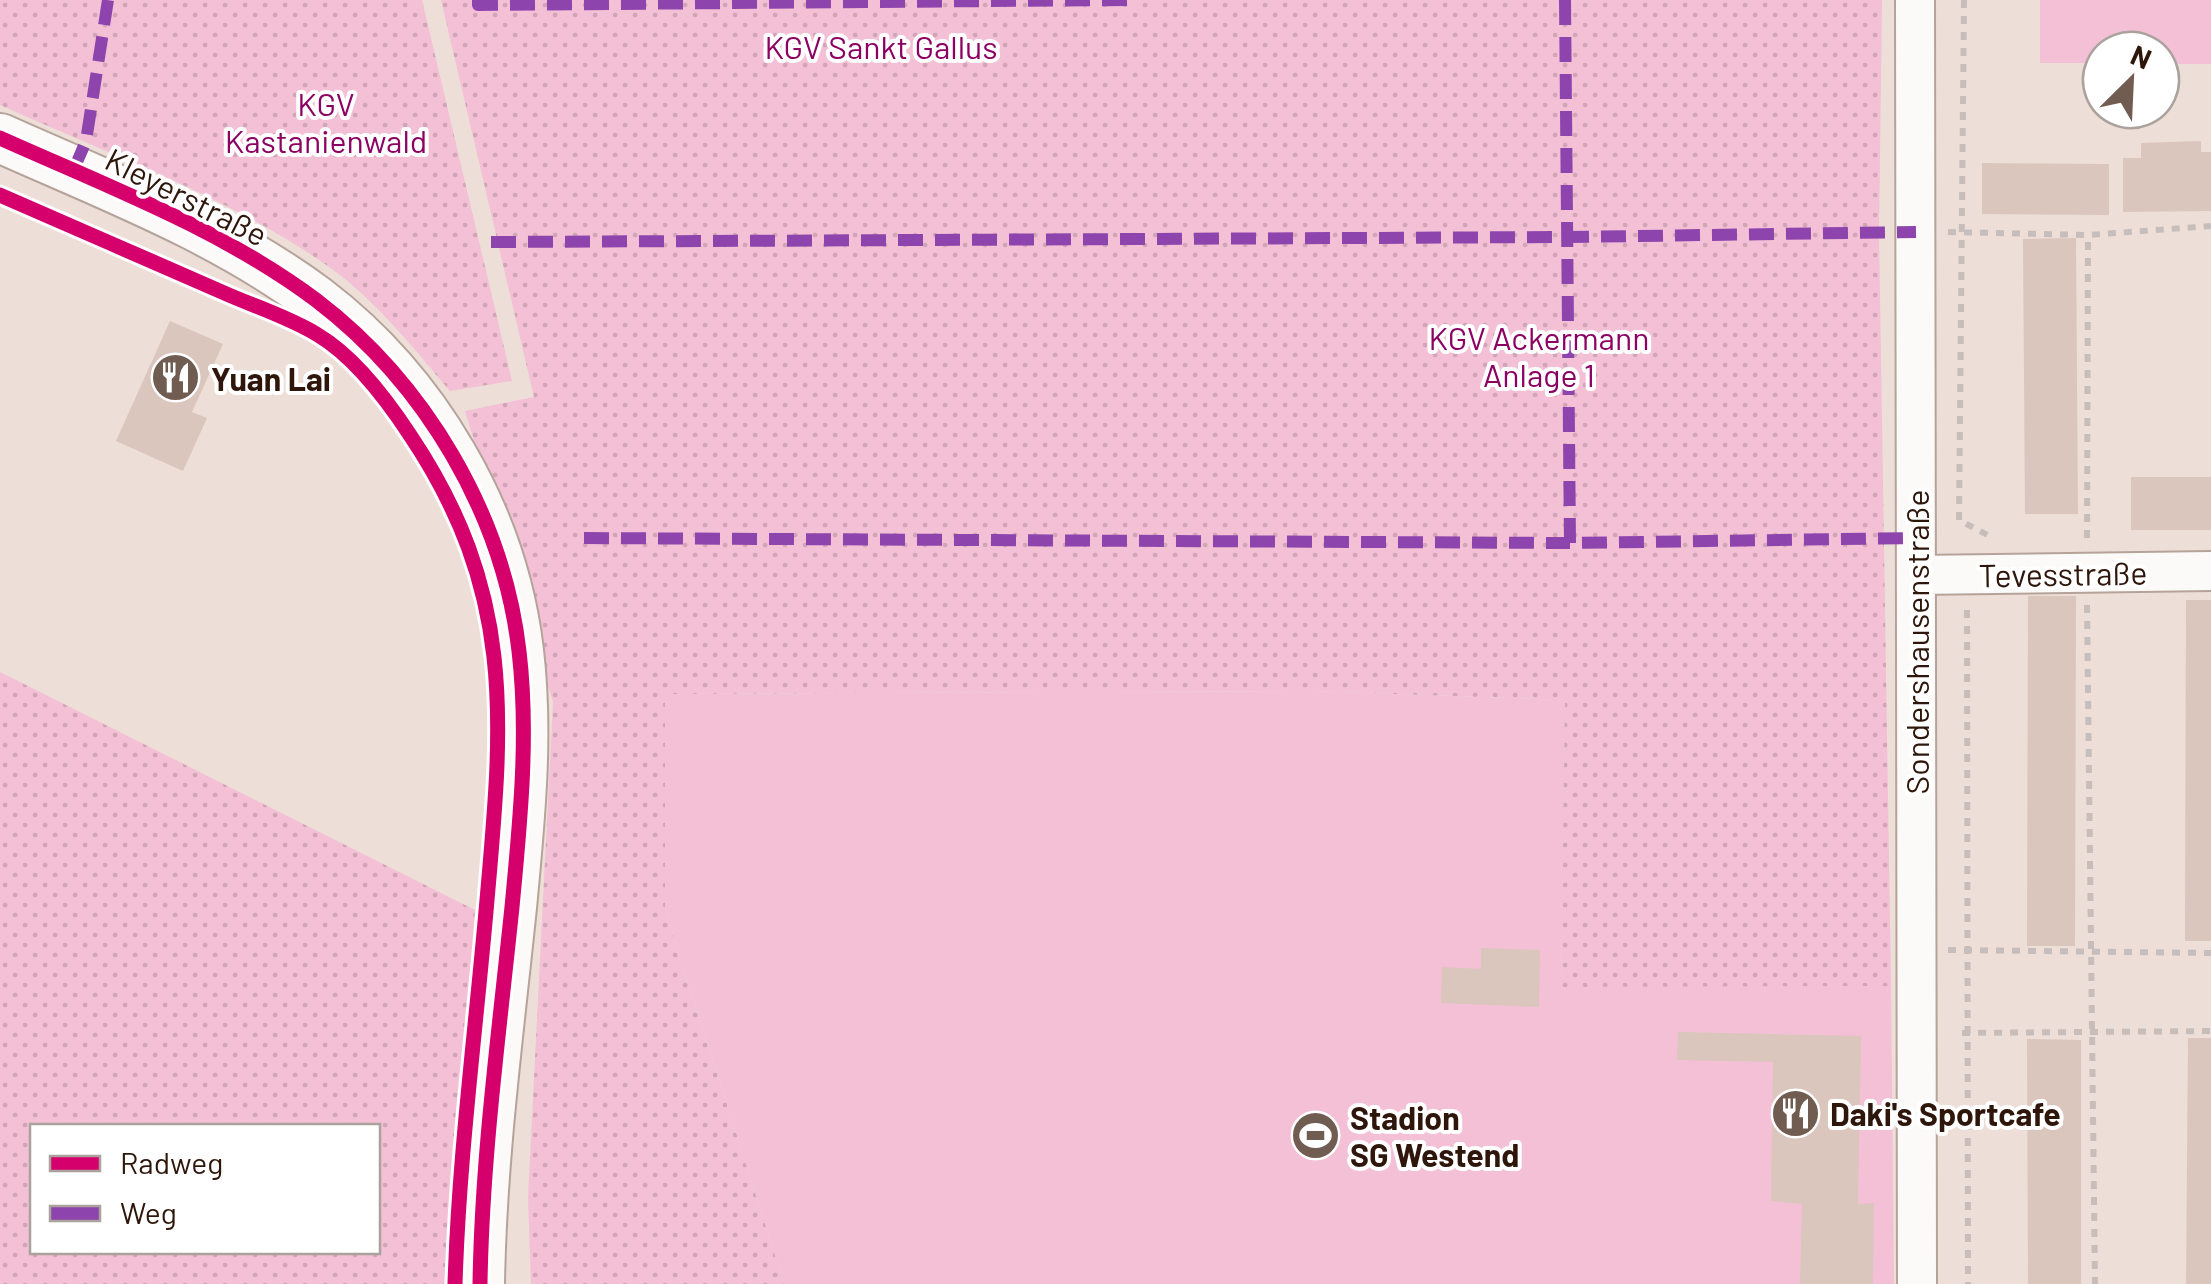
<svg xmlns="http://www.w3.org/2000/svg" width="2211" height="1284" viewBox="0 0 2211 1284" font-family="Barlow,sans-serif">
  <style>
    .grass { fill: #f3c0d5 }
    .garden { fill: url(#garden-dots); fill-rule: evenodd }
    .building { fill: #dac6bd }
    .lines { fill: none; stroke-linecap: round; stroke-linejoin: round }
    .minor-casing { stroke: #b5a39a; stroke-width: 42 }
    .tertiary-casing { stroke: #b5a39a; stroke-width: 52 }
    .path { stroke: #c7bebb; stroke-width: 6; stroke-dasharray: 8 8; stroke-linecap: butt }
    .minor { stroke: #fcfaf9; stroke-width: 38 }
    .tertiary { stroke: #fcfaf9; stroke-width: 48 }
    .quiet { stroke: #8e44ad; stroke-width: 12; stroke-dasharray: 25 12; stroke-linecap: butt }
    .cycleway-casing { stroke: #fff; stroke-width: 21 }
    .cycleway { stroke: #d6006c; stroke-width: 15 }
    .labels { text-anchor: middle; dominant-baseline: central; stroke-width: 8; stroke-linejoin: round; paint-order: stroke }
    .park-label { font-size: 32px; fill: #8b0062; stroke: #fff }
    .street-label { font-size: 32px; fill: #2e160b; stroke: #fff }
    .poi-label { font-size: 32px; font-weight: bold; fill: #2e160b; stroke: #fff; text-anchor: start }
  </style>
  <defs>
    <pattern id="garden-dots" width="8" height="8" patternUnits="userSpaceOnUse" patternTransform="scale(2.5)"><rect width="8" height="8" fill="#f3c0d5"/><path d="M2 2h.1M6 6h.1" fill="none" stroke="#d1a4b6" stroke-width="1.8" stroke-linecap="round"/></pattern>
  </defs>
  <rect width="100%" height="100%" fill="#edded7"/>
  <path class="grass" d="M 2040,0 L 2211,0 L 2211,64 L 2161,64 L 2161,50 L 2101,50 L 2101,63 L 2040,63 Z
    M 1311,691 L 1566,700 L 1561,986 L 1891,986 L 1894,1284 L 784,1284 L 665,909 L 664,694 Z"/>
  <path class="garden" d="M 0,0 L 422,0 L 512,381 L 450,391 C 416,351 382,308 340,275 C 243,202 111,155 0,105 Z
    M 441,0 L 1882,0 L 1879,233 L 1891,986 L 1561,987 L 1565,700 L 1311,691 L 665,694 L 665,909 L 784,1284 L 531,1284 L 528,1198 L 553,702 L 465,411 L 534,397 Z
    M 0,672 L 475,910 L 444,1284 L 0,1284 ZM 32,1126 L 378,1126 L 378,1252 L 32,1252 Z"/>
  <path class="building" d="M 2201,141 L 2201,152 L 2211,152 L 2211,211 L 2123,212 L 2123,158 L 2141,158 L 2141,143 Z
    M 1982,163 L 2109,164 L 2109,215 L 1982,214 Z
    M 2076,238 L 2078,514 L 2025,514 L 2023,239 Z
    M 170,321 L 223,344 L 192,412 L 207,418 L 183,471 L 116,441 Z
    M 2131,477 L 2211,477 L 2211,530 L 2131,530 Z
    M 2028,596 L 2076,596 L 2075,946 L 2027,946 Z
    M 2186,600 L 2211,600 L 2211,941 L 2185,941 Z
    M 1481,948 L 1540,950 L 1539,1007 L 1441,1003 L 1442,967 L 1481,969 Z
    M 1678,1032 L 1861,1036 L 1858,1204 L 1874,1203 L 1873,1284 L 1800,1284 L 1802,1204 L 1771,1201 L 1773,1062 L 1677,1060 Z
    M 2188,1038 L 2211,1038 L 2211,1284 L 2186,1284 Z
    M 2027,1039 L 2081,1040 L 2081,1284 L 2028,1284 Z"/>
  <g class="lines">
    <defs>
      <path id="minor" d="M 1915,0 L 1917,1284
        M 1916,575 L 2211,571"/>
      <path id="tertiary" d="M 0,138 C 107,186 221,229 316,300 C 425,383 503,514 519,651 C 529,735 520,823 512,907 C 499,1033 482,1158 480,1284"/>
    </defs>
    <use href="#minor" class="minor-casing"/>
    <use href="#tertiary" class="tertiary-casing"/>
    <path class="path" d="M 1964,0 L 1959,520 L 1993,538
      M 1948,232 L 2088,235 L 2211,226
      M 2087,538 L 2088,235
      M 2087,605 L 2095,1284
      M 1967,610 L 1968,1284
      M 1948,950 L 2211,953
      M 1962,1033 L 2211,1031"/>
    <use href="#minor" class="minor"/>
    <use href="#tertiary" class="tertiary"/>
    <path class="quiet" d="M 478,0 L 478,5 L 1130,0
      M 1565,0 L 1570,543 L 1916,538
      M 74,169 L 86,141 L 108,0
      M 491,242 L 1568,237 L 1916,232
      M 584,538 L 1570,543"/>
    <defs>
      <path id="cycleway" d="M 0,138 C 107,186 221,229 316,300 C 425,383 503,514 519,651 C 529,735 520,823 512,907 C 499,1033 482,1158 480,1284
        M 0,195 C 74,227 148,260 222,292 C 253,306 289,317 318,335 C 355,357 387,400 410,435 C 516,593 503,720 487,900 C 476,1028 459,1155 455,1284"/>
    </defs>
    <use href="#cycleway" class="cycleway-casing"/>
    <use href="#cycleway" class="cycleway"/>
  </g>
  <defs>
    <symbol id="restaurant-disc" viewBox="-11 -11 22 22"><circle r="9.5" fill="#715c52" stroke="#fff"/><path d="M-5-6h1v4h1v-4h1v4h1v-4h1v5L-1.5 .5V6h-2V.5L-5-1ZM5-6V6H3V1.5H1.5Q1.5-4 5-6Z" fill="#fff"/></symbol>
    <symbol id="stadium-disc" viewBox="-11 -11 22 22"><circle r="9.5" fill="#715c52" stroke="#fff"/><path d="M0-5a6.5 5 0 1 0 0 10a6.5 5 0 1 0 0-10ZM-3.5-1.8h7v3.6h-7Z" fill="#fff"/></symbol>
  </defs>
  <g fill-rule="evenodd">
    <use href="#restaurant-disc" x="148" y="350" width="55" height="55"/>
    <use href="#restaurant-disc" x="1768" y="1086" width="55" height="55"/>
    <use href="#stadium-disc" x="1288" y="1108" width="55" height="55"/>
  </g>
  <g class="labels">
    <g class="park-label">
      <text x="881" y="46">KGV Sankt Gallus</text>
      <text x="326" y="103">KGV<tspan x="326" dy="37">Kastanienwald</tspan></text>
      <text x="1539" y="337">KGV Ackermann<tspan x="1539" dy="37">Anlage 1</tspan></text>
    </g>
    <g class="street-label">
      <text transform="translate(187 196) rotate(27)">Kleyerstraße</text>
      <text transform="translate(2063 573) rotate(-1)">Tevesstraße</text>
      <text transform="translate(1916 642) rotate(-90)">Sondershausenstraße</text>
    </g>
    <g class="poi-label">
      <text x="211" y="378">Yuan Lai</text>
      <text x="1830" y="1113">Daki's Sportcafe</text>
      <text x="1350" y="1117">Stadion<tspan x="1350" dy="37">SG Westend</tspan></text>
    </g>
  </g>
  <rect x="30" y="1124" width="350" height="130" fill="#ffffff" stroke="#aba29d" stroke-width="2.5"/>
  <rect x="50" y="1156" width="50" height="15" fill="#d6006c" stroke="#aba29d" stroke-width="2.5"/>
  <text x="120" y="1174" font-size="30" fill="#2e160b">Radweg</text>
  <rect x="50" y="1206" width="50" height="15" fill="#8e44ad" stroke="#aba29d" stroke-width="2.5"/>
  <text x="120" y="1224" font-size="30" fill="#2e160b">Weg</text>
  <g transform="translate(2131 80) rotate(24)"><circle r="48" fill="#ffffff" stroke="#aba29d" stroke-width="2.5"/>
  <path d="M0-8L18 38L0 25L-18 38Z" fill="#715c52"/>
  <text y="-15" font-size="28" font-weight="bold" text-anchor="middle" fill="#2e160b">N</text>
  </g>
</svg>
